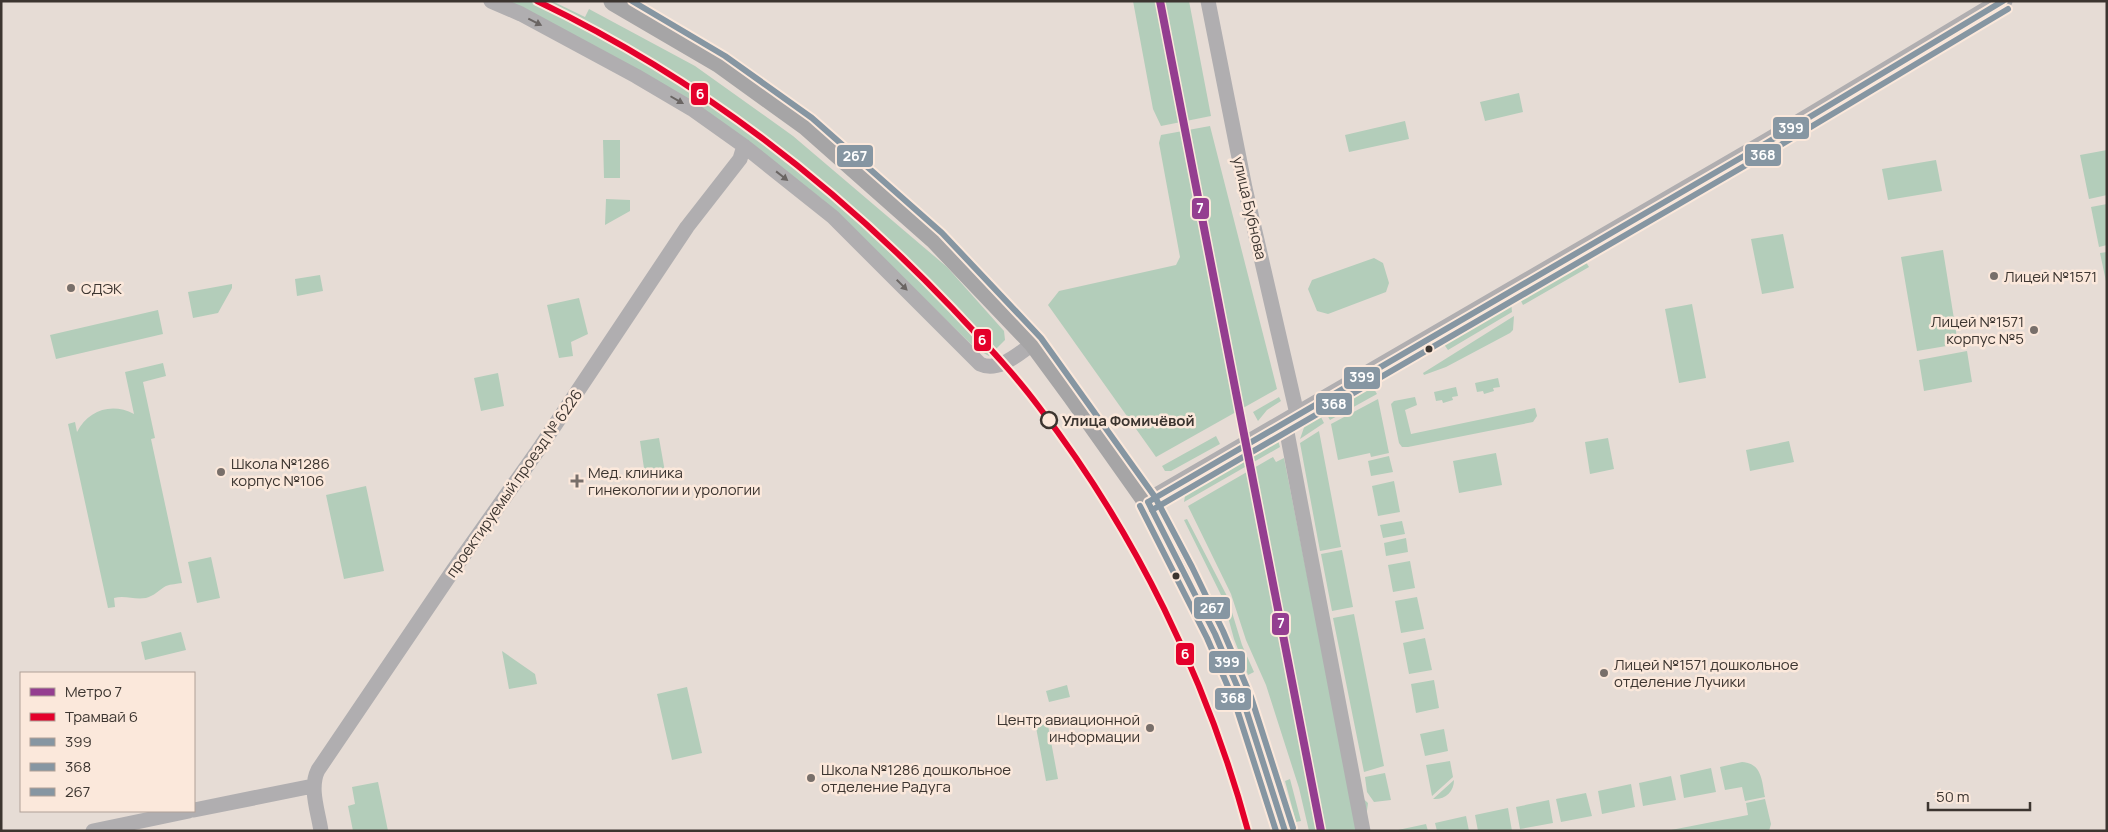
<svg xmlns="http://www.w3.org/2000/svg" width="2108" height="832" viewBox="0 0 2108 832" font-family="Manrope,sans-serif">
  <style>
    .green { fill: #b3cdba }
    .lines { fill: none; stroke-linecap: round; stroke-linejoin: round }
    .minor { stroke: #b0aeb0; stroke-width: 15 }
    .tertiary { stroke: #b0aeb0; stroke-width: 19 }
    .secondary { stroke: #a6a5a6; stroke-width: 21 }
    .bus-1-casing { stroke: #fbe8db; stroke-width: 10 }
    .bus-2-casing { stroke: #fbe8db; stroke-width: 10 }
    .bus-3-casing { stroke: #fbe8db; stroke-width: 10 }
    .bus-1 { stroke: #8696a2; stroke-width: 6 }
    .bus-2 { stroke: #8696a2; stroke-width: 6 }
    .bus-3 { stroke: #8696a2; stroke-width: 6 }
    .tram-1-casing { stroke: #fbe8db; stroke-width: 10 }
    .tram-1 { stroke: #e4002b; stroke-width: 6 }
    .metro-1-casing { stroke: #fbe8db; stroke-width: 11 }
    .metro-1 { stroke: #943e90; stroke-width: 8 }
    .oneway { fill: #6a6563 }
    .poi-dot { fill: #786f6a; stroke: #fbe8db; stroke-width: 2 }
    .bus-dot { fill: #3c3530; stroke: #fbe8db; stroke-width: 2 }
    .stop-dot { fill: #fbe8db; stroke: #3c3530; stroke-width: 2.5 }
    .labels { text-anchor: middle; dominant-baseline: central; stroke-width: 5; stroke-linejoin: round; paint-order: stroke }
    .street-label { font-size: 15px; fill: #3c3530; stroke: #fbe8db }
    .poi-label { font-size: 15px; fill: #3c3530; stroke: #fbe8db; text-anchor: start }
    .stop-label { font-size: 15px; font-weight: bold; fill: #3c3530; stroke: #fbe8db; text-anchor: start }
    .line-badge { stroke: #fbe8db; stroke-width: 2 }
    .badge-label { font-size: 14px; text-anchor: middle; font-weight: bold; fill: #fff }
  </style>
  <rect width="100%" height="100%" fill="#e6dcd5"/>
  <path class="green" d="M 503,1 L 552,1 L 585,17 L 589,9 L 695,66 L 793,136 L 947,267 L 1004,331 L 1005,340 L 989,356 L 975,348 L 822,199 L 723,125 Z
    M 1133,1 L 1189,1 L 1211,116 L 1161,126 L 1153,109 Z
    M 1519,93 L 1523,112 L 1485,121 L 1480,102 Z
    M 1405,121 L 1409,139 L 1349,152 L 1345,135 Z
    M 1210,126 L 1277,389 L 1156,457 L 1048,305 L 1059,291 L 1176,265 L 1180,257 L 1159,143 L 1161,135 Z
    M 603,140 L 620,140 L 620,178 L 604,178 Z
    M 2107,150 L 2107,195 L 2089,199 L 2080,155 Z
    M 1936,160 L 1942,191 L 1888,200 L 1882,169 Z
    M 606,199 L 630,200 L 630,211 L 605,225 Z
    M 2107,204 L 2107,245 L 2099,247 L 2091,207 Z
    M 1783,234 L 1794,288 L 1762,294 L 1751,239 Z
    M 1943,250 L 1958,344 L 1917,351 L 1901,257 Z
    M 2107,252 L 2107,286 L 2100,253 Z
    M 1374,258 L 1383,263 L 1389,283 L 1386,292 L 1328,314 L 1317,311 L 1308,289 L 1312,280 Z
    M 1584,259 L 1589,267 L 1523,305 L 1519,297 Z
    M 320,275 L 323,291 L 297,296 L 295,279 Z
    M 232,284 L 232,288 L 218,313 L 193,318 L 188,292 Z
    M 579,298 L 588,334 L 571,342 L 573,356 L 559,358 L 547,305 Z
    M 1511,302 L 1512,312 L 1448,350 L 1443,343 L 1502,304 Z
    M 1692,304 L 1706,378 L 1679,383 L 1665,309 Z
    M 158,310 L 163,334 L 56,359 L 50,335 Z
    M 1514,316 L 1513,330 L 1510,333 L 1446,367 L 1424,375 L 1423,373 Z
    M 1967,351 L 1972,382 L 1924,391 L 1919,360 Z
    M 163,363 L 166,376 L 143,382 L 155,438 L 151,439 L 182,583 C 177,584 171,584 166,586 C 159,590 154,596 146,598 C 134,600 125,595 114,598 L 115,607 L 108,608 L 68,424 L 75,422 L 77,432 C 88,410 112,402 134,414 L 125,372 Z
    M 498,373 L 504,406 L 481,411 L 474,378 Z
    M 1498,378 L 1500,387 L 1493,388 L 1494,391 L 1484,394 L 1483,391 L 1477,392 L 1475,383 Z
    M 1371,384 L 1377,394 L 1330,420 L 1324,410 Z
    M 1456,387 L 1458,396 L 1452,397 L 1453,400 L 1443,403 L 1442,400 L 1436,401 L 1434,392 Z
    M 1279,397 L 1281,401 L 1267,410 L 1258,421 L 1253,412 Z
    M 1415,397 L 1417,405 L 1405,410 L 1411,434 L 1535,408 L 1537,416 L 1533,422 L 1408,447 L 1402,447 L 1399,443 L 1391,404 L 1394,401 Z
    M 1378,399 L 1389,453 L 1371,457 L 1370,453 L 1338,460 L 1331,424 Z
    M 1319,413 L 1324,423 L 1300,439 L 1307,419 Z
    M 1319,431 L 1341,547 L 1320,551 L 1300,443 Z
    M 1216,436 L 1220,444 L 1171,471 L 1165,471 L 1162,466 Z
    M 1277,437 L 1280,447 L 1184,502 L 1185,496 L 1191,487 Z
    M 659,438 L 665,472 L 645,475 L 640,441 Z
    M 1608,438 L 1614,469 L 1590,474 L 1585,442 Z
    M 1789,441 L 1794,462 L 1750,471 L 1746,450 Z
    M 1496,453 L 1502,485 L 1459,493 L 1453,461 Z
    M 1389,456 L 1393,472 L 1371,476 L 1368,461 Z
    M 1273,457 L 1276,462 L 1284,458 L 1350,793 L 1358,794 L 1368,803 L 1366,818 L 1360,831 L 1309,831 L 1299,788 L 1266,685 L 1246,640 L 1231,594 L 1188,506 Z
    M 1394,481 L 1400,512 L 1378,516 L 1372,486 Z
    M 366,486 L 384,571 L 344,579 L 326,495 Z
    M 1187,519 L 1227,596 L 1242,645 L 1254,672 L 1248,675 L 1234,639 L 1223,599 L 1184,520 Z
    M 1402,521 L 1405,534 L 1383,538 L 1380,525 Z
    M 1406,538 L 1408,552 L 1386,556 L 1384,543 Z
    M 1342,550 L 1353,607 L 1332,611 L 1321,554 Z
    M 211,557 L 220,598 L 197,603 L 188,562 Z
    M 1410,561 L 1415,588 L 1393,592 L 1388,565 Z
    M 1417,597 L 1424,629 L 1401,633 L 1395,601 Z
    M 1354,614 L 1384,766 L 1364,772 L 1333,618 Z
    M 181,632 L 186,650 L 145,660 L 141,642 Z
    M 1425,638 L 1432,670 L 1409,674 L 1403,643 Z
    M 502,651 L 535,674 L 537,684 L 509,689 Z
    M 1434,680 L 1439,708 L 1416,713 L 1411,684 Z
    M 1067,685 L 1070,697 L 1049,702 L 1046,691 Z
    M 687,687 L 702,753 L 672,760 L 657,694 Z
    M 1047,720 L 1058,779 L 1046,781 L 1035,722 Z
    M 1444,729 L 1448,751 L 1425,756 L 1420,734 Z
    M 1450,761 L 1453,777 L 1432,796 L 1426,765 Z
    M 1742,762 C 1762,763 1762,781 1765,797 L 1745,801 L 1742,787 L 1725,790 L 1720,767 Z
    M 1711,768 L 1716,792 L 1684,798 L 1680,775 Z
    M 1385,773 L 1391,800 L 1374,802 L 1367,792 L 1365,777 Z
    M 1671,776 L 1676,800 L 1643,806 L 1639,783 Z
    M 1290,779 L 1301,821 L 1296,822 L 1285,781 Z
    M 1454,780 C 1454,792 1445,800 1433,799 Z
    M 378,782 L 388,831 L 353,831 L 348,806 L 355,804 L 352,787 Z
    M 1631,784 L 1635,807 L 1602,814 L 1598,791 Z
    M 1586,793 L 1592,816 L 1561,822 L 1556,799 Z
    M 1765,799 L 1771,824 L 1769,831 L 1666,831 L 1748,815 L 1746,803 Z
    M 1549,800 L 1553,823 L 1520,829 L 1516,807 Z
    M 1508,808 L 1512,831 L 1478,831 L 1475,815 Z
    M 1466,816 L 1469,831 L 1437,831 L 1435,823 Z
    M 1426,824 L 1428,831 L 1398,831 L 1398,830 Z"/>
  <g class="lines">
    <path class="minor" d="M 491,1 L 521,14 L 636,76 L 692,109 L 744,146 L 833,217 L 980,364 C 999,373 1019,353 1034,343
      M 1208,1 L 1245,188 L 1297,414
      M 1285,422 L 1363,831
      M 194,810 L 313,786
      M 93,831 L 189,811
      M 321,831 C 318,811 309,788 318,770 L 454,569 L 541,446 L 687,227 L 740,159 L 744,146"/>
    <path class="tertiary" d="M 1148,502 L 1768,142 L 2003,1"/>
    <path class="secondary" d="M 614,1 L 720,63 L 806,125 L 936,240 L 1034,343 L 1073,396 L 1148,502 L 1184,571 L 1215,634 L 1243,700 L 1285,831"/>
    <defs>
      <path id="bus-1" d="M 1148,502 L 1768,142 L 2003,1
        M 1148,502 L 1215,634 L 1243,700 L 1285,831"/>
      <path id="bus-2" d="M 1140,506 L 1207,638 L 1235,703 L 1276,831
        M 1152,510 L 1772,150 L 2008,9"/>
      <path id="bus-3" d="M 632,1 L 725,56 L 812,118 L 942,233 L 1041,338 L 1155,497 L 1192,567 L 1223,631 L 1251,697 L 1293,828"/>
    </defs>
    <use href="#bus-1" class="bus-1-casing"/>
    <use href="#bus-2" class="bus-2-casing"/>
    <use href="#bus-3" class="bus-3-casing"/>
    <use href="#bus-1" class="bus-1"/>
    <use href="#bus-2" class="bus-2"/>
    <use href="#bus-3" class="bus-3"/>
    <defs>
      <path id="tram-1" d="M 537,1 C 694,76 833,183 953,309 C 983,341 1013,372 1039,407 C 1135,532 1207,679 1248,831"/>
    </defs>
    <use href="#tram-1" class="tram-1-casing"/>
    <use href="#tram-1" class="tram-1"/>
    <defs>
      <path id="metro-1" d="M 1160,1 L 1321,831"/>
    </defs>
    <use href="#metro-1" class="metro-1-casing"/>
    <use href="#metro-1" class="metro-1"/>
  </g>
  <defs><path id="oneway-solid" d="M-6-.8H1V-3.2L6.5 0L1 3.2V.8H-6Z" transform="scale(1.25)"/></defs>
  <g class="oneway">
    <use href="#oneway-solid" transform="translate(535 22) rotate(27)"/>
    <use href="#oneway-solid" transform="translate(677 100) rotate(30)"/>
    <use href="#oneway-solid" transform="translate(782 176) rotate(38)"/>
    <use href="#oneway-solid" transform="translate(902 285) rotate(45)"/>
  </g>
  <g class="poi-dot">
    <circle cx="1994" cy="276" r="5"/>
    <circle cx="71" cy="288" r="5"/>
    <circle cx="2034" cy="330" r="5"/>
    <circle cx="221" cy="472" r="5"/>
    <path d="M574.5 473.5h5v5h5v5h-5v5h-5v-5h-5v-5h5z"/>
    <circle cx="1604" cy="673" r="5"/>
    <circle cx="1150" cy="728" r="5"/>
    <circle cx="811" cy="778" r="5"/>
  </g>
  <g class="bus-dot">
    <circle cx="1429" cy="349" r="4.5"/>
    <circle cx="1176" cy="576" r="4.5"/>
  </g>
  <circle class="stop-dot" cx="1049" cy="420" r="8"/>
  <g class="labels">
    <g class="street-label">
      <text transform="translate(1250 208) rotate(77)">улица Бубнова</text>
      <text transform="translate(514 483) rotate(-55)">проектируемый проезд № 6226</text>
    </g>
    <g class="poi-label">
      <text x="2004" y="276">Лицей №1571</text>
      <text x="81" y="288">СДЭК</text>
      <text x="2024" y="321" text-anchor="end">Лицей №1571<tspan x="2024" dy="17">корпус №5</tspan></text>
      <text x="231" y="463">Школа №1286<tspan x="231" dy="17">корпус №106</tspan></text>
      <text x="588" y="472">Мед. клиника<tspan x="588" dy="17">гинекологии и урологии</tspan></text>
      <text x="1614" y="664">Лицей №1571 дошкольное<tspan x="1614" dy="17">отделение Лучики</tspan></text>
      <text x="1140" y="719" text-anchor="end">Центр авиационной<tspan x="1140" dy="17">информации</tspan></text>
      <text x="821" y="769">Школа №1286 дошкольное<tspan x="821" dy="17">отделение Радуга</tspan></text>
    </g>
    <g class="stop-label">
      <text x="1062" y="420">Улица Фомичёвой</text>
    </g>
  </g>
  <g class="line-badge">
    <rect x="690" y="82" width="19" height="24" rx="5" fill="#e4002b"/>
    <rect x="1772" y="116" width="38" height="24" rx="5" fill="#8696a2"/>
    <rect x="1744" y="143" width="38" height="24" rx="5" fill="#8696a2"/>
    <rect x="836" y="144" width="38" height="24" rx="5" fill="#8696a2"/>
    <rect x="1191" y="197" width="19" height="23" rx="5" fill="#943e90"/>
    <rect x="973" y="328" width="19" height="24" rx="5" fill="#e4002b"/>
    <rect x="1343" y="366" width="38" height="24" rx="5" fill="#8696a2"/>
    <rect x="1315" y="392" width="38" height="24" rx="5" fill="#8696a2"/>
    <rect x="1193" y="596" width="38" height="24" rx="5" fill="#8696a2"/>
    <rect x="1271" y="612" width="19" height="24" rx="5" fill="#943e90"/>
    <rect x="1175" y="642" width="20" height="24" rx="5" fill="#e4002b"/>
    <rect x="1208" y="650" width="38" height="24" rx="5" fill="#8696a2"/>
    <rect x="1214" y="687" width="38" height="24" rx="5" fill="#8696a2"/>
  </g>
  <g class="badge-label">
    <text x="700" y="99">6</text>
    <text x="1791" y="133">399</text>
    <text x="1763" y="160">368</text>
    <text x="855" y="161">267</text>
    <text x="1200" y="213">7</text>
    <text x="982" y="345">6</text>
    <text x="1362" y="382">399</text>
    <text x="1334" y="409">368</text>
    <text x="1212" y="613">267</text>
    <text x="1281" y="628">7</text>
    <text x="1185" y="659">6</text>
    <text x="1227" y="667">399</text>
    <text x="1233" y="703">368</text>
  </g>
  <rect width="2108" height="832" fill="none" stroke="#3c3530" stroke-width="5"/>
  <rect x="20" y="672" width="175" height="140" fill="#fbe8db" stroke="#afa097"/>
  <rect x="30" y="688" width="25" height="8" fill="#943e90" stroke="#afa097"/>
  <text x="65" y="697" font-size="15" fill="#3c3530">Метро 7</text>
  <rect x="30" y="713" width="25" height="8" fill="#e4002b" stroke="#afa097"/>
  <text x="65" y="722" font-size="15" fill="#3c3530">Трамвай 6</text>
  <rect x="30" y="738" width="25" height="8" fill="#8696a2" stroke="#afa097"/>
  <text x="65" y="747" font-size="15" fill="#3c3530">399</text>
  <rect x="30" y="763" width="25" height="8" fill="#8696a2" stroke="#afa097"/>
  <text x="65" y="772" font-size="15" fill="#3c3530">368</text>
  <rect x="30" y="788" width="25" height="8" fill="#8696a2" stroke="#afa097"/>
  <text x="65" y="797" font-size="15" fill="#3c3530">267</text>
  <path d="M1928 802v8h102v-8" fill="none" stroke="#3c3530" stroke-width="2.5"/>
  <text x="1936" y="802" font-size="15" fill="#3c3530" stroke="#fbe8db" stroke-width="4" paint-order="stroke">50 m</text>
</svg>
